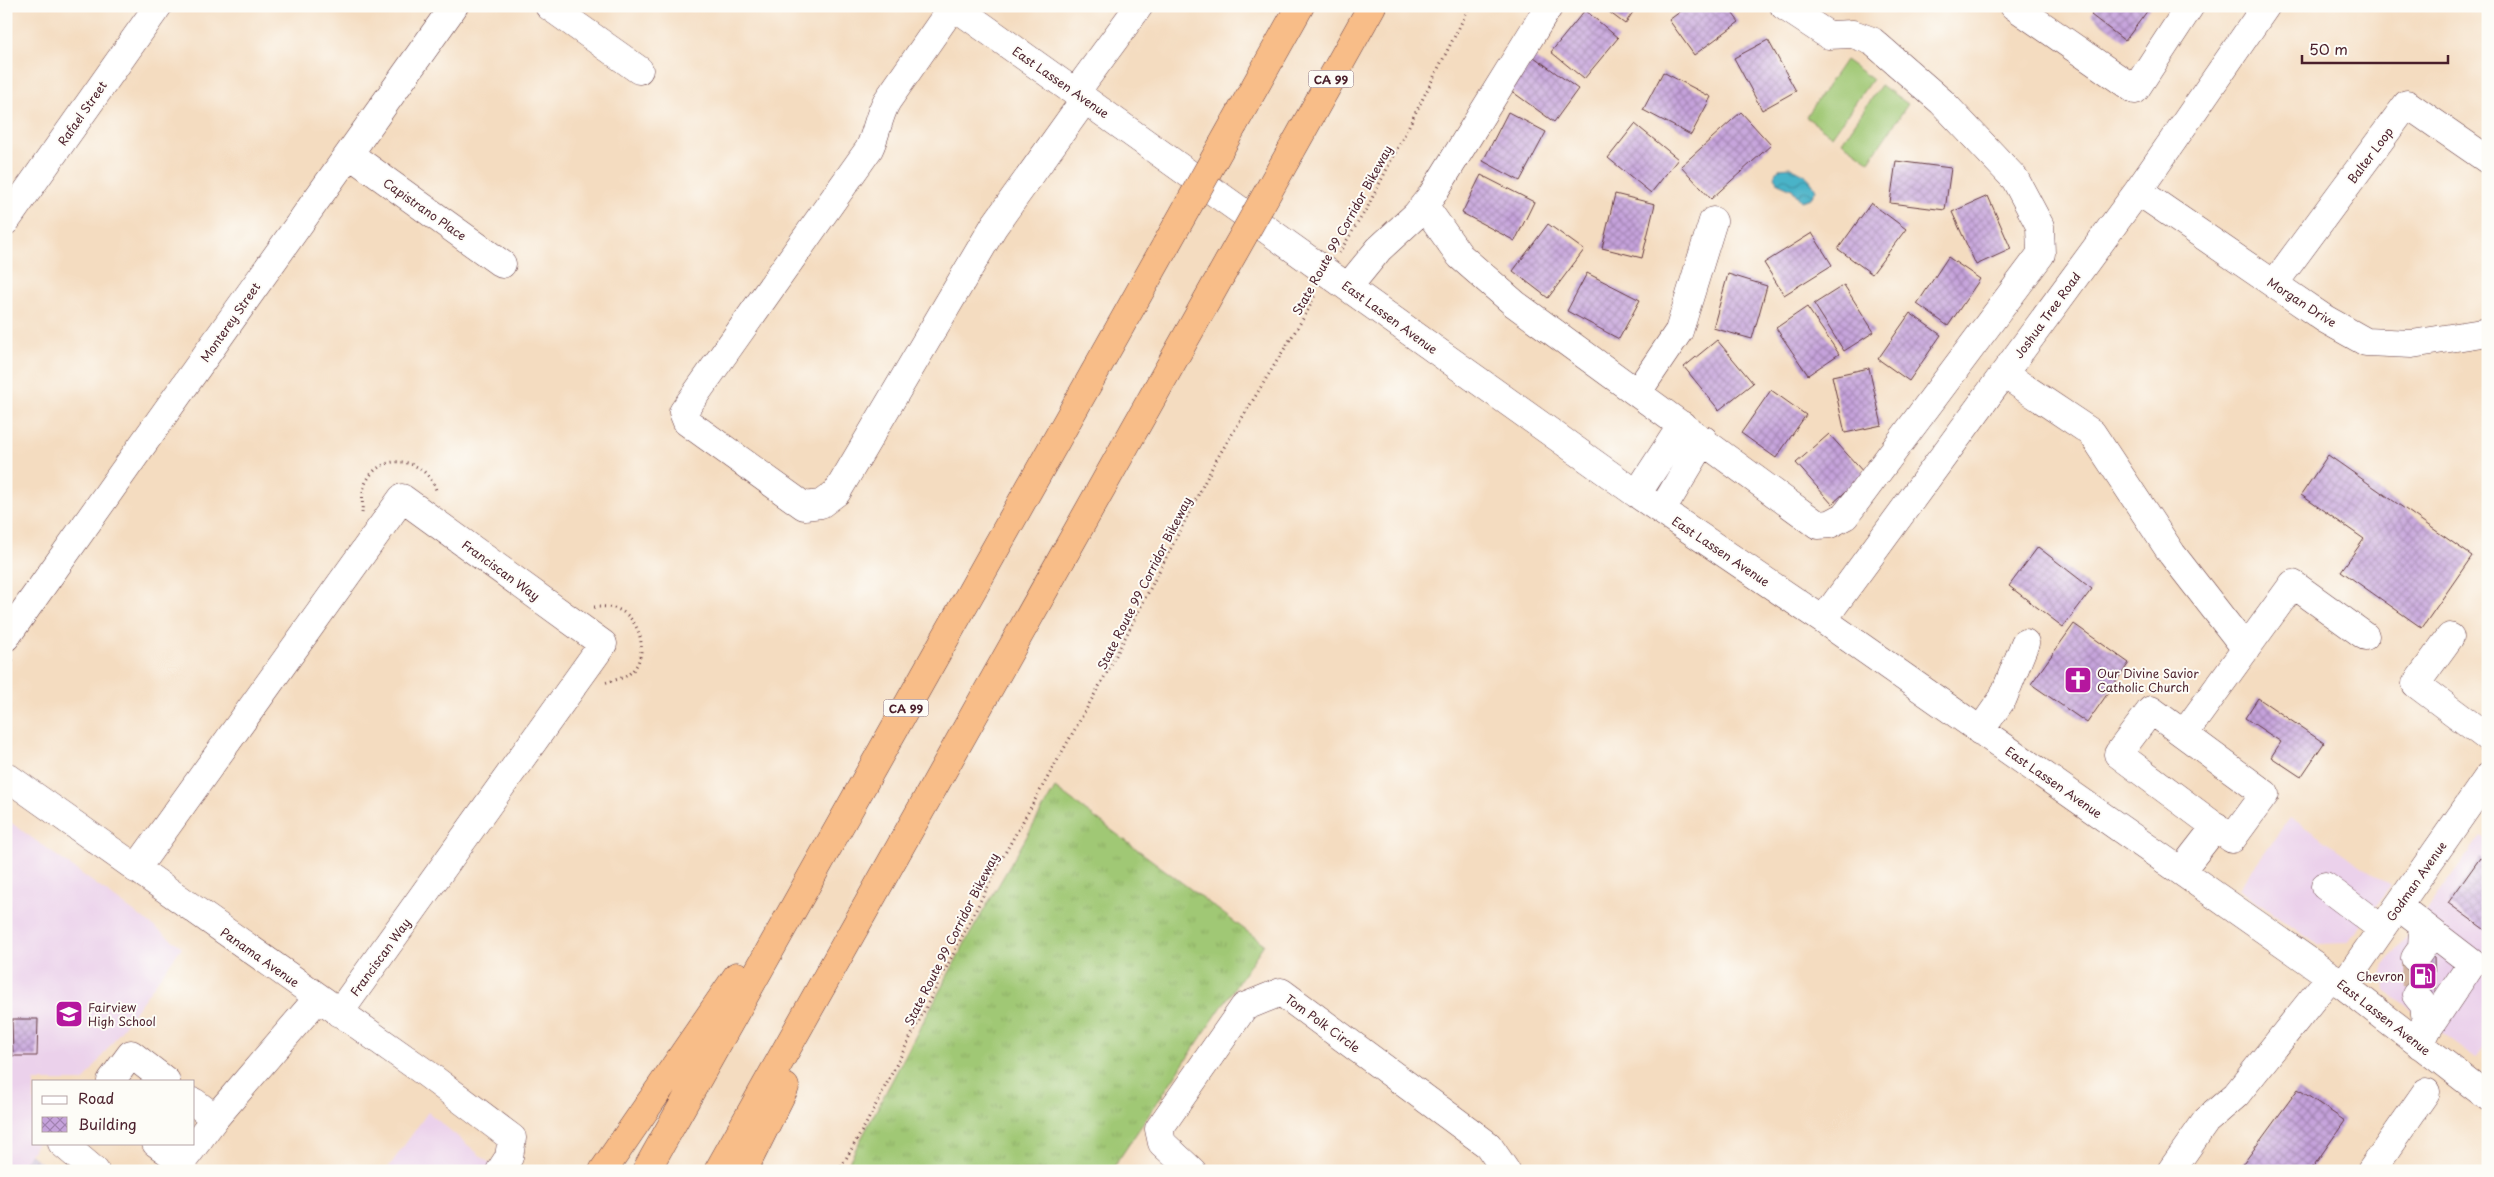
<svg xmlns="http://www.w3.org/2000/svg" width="2494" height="1177" viewBox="0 0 2494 1177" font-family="'Playpen Sans',sans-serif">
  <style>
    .built { fill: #ebd1eb }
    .industrial { fill: url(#industrial-grid) }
    .grass { fill: url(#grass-tufts); stroke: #757450 }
    .pitch { fill: #a0c874; stroke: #757450 }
    .water { fill: url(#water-waves); stroke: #4a697a }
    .building { fill: url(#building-cross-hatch) }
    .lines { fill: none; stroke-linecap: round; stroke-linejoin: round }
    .minor-tunnel { stroke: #d2b6a2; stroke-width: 28; stroke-dasharray: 28 14; stroke-linecap: butt }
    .minor-casing { stroke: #643b41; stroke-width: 29 }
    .highway-casing { stroke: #643b41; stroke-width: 29 }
    .path { stroke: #643b41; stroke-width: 3; stroke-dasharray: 1 4; stroke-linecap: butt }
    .minor { stroke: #fff; stroke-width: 28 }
    .highway { stroke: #f8bd88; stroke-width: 28 }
    .highway-bridge-casing { stroke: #643b41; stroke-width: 29; stroke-linecap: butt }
    .highway-bridge { stroke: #f8bd88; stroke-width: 28 }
    .labels { text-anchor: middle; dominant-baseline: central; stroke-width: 4; stroke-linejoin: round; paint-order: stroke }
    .shield { fill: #fdfcf7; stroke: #806168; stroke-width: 1 }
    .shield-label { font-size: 11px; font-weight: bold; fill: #4a1f2b }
    .street-label { font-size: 12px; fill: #4a1f2b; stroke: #fdfcf7 }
    .poi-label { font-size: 12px; fill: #4a1f2b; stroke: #fdfcf7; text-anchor: start }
  </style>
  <defs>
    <pattern id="industrial-grid" width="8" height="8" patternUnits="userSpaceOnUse" patternTransform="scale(1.25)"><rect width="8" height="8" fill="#cbbfd5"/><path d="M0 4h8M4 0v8" fill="none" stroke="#b0a4b7"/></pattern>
    <pattern id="grass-tufts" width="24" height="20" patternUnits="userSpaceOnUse" patternTransform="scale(1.25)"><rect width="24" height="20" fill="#a0c874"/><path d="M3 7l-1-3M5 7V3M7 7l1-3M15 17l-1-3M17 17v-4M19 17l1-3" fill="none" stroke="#8bab65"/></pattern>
    <pattern id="water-waves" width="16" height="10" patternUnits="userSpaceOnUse" patternTransform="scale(1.25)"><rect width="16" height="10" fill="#4ab3c8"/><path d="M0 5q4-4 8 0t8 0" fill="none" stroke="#4091a3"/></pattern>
    <pattern id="building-cross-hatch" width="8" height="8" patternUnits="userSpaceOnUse" patternTransform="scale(1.25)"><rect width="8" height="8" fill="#c5a2db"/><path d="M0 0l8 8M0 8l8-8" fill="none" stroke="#a283b2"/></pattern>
  </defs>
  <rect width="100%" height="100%" fill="#fdfcf7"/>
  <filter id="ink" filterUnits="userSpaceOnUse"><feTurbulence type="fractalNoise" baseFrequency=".02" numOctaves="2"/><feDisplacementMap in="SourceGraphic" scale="10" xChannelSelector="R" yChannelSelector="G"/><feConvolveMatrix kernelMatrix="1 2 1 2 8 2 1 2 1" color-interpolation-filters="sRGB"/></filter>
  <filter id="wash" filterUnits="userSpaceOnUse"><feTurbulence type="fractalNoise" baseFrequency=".0096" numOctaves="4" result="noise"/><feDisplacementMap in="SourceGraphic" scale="20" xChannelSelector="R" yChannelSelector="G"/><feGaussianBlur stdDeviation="1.12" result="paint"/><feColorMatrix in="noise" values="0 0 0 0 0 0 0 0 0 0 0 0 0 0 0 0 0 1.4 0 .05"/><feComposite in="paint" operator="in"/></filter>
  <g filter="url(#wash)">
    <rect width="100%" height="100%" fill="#f4dcc0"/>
    <path class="built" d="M 2290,817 L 2391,886 L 2348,943 L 2317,944 L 2238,889 Z
      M 6,819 L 182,947 L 84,1081 L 34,1081 L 34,1143 L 38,1143 L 18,1171 L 6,1171 Z
      M 2481,836 L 2488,840 L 2488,1040 L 2475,1058 L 2385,990 L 2381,978 L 2385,965 Z
      M 428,1112 L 499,1171 L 386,1171 Z"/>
    <path class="industrial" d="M 30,1154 L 52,1171 L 18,1171 Z"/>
    <path class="grass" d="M 1055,788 L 1264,944 L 1111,1171 L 844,1171 L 966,941 Z"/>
    <path class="pitch" d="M 1845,60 L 1872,79 L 1832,136 L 1806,117 Z
      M 1881,85 L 1908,104 L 1869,161 L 1842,142 Z"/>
    <path class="water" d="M 1790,167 C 1802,172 1811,177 1816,190 L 1811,198 L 1801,201 L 1792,189 L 1778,183 L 1774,177 L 1780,168 Z"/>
    <g id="blocks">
      <path class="building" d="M 1601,6 L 1637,6 L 1625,24 Z
        M 1688,6 L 1727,6 L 1739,22 L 1694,55 L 1669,20 Z
        M 2097,6 L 2151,6 L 2125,41 L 2091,15 Z
        M 1585,10 L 1618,38 L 1584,79 L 1551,52 Z
        M 1768,40 L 1796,91 L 1762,110 L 1734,58 Z
        M 1534,57 L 1578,89 L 1554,122 L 1510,90 Z
        M 1663,72 L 1711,97 L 1691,135 L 1643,110 Z
        M 1508,112 L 1546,132 L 1520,181 L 1483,161 Z
        M 1741,112 L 1771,145 L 1711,199 L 1681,166 Z
        M 1635,124 L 1678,159 L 1651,193 L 1608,158 Z
        M 1896,161 L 1951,168 L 1945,210 L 1890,203 Z
        M 1481,175 L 1534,202 L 1515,241 L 1462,213 Z
        M 1615,194 L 1655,204 L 1642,258 L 1602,248 Z
        M 1988,196 L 2011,249 L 1976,265 L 1952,212 Z
        M 1871,203 L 1906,229 L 1872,274 L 1838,249 Z
        M 1548,224 L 1584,250 L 1548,298 L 1513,271 Z
        M 1812,233 L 1832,265 L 1784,295 L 1764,263 Z
        M 1948,257 L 1980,279 L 1948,326 L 1917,304 Z
        M 1587,273 L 1640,300 L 1619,339 L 1567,311 Z
        M 1728,274 L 1767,286 L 1752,339 L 1713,328 Z
        M 1844,285 L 1874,332 L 1844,351 L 1814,304 Z
        M 1807,307 L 1839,354 L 1808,375 L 1776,328 Z
        M 1910,313 L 1941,335 L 1909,381 L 1878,359 Z
        M 1717,340 L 1753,383 L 1719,410 L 1684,367 Z
        M 1869,368 L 1882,425 L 1845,433 L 1832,376 Z
        M 1771,390 L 1806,415 L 1776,458 L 1741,433 Z
        M 1829,434 L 1865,474 L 1832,504 L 1796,463 Z
        M 2328,455 L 2472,556 L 2422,628 L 2341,571 L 2364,539 L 2301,495 Z
        M 2038,547 L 2092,589 L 2063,627 L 2009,586 Z
        M 2074,624 L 2129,663 L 2087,723 L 2031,684 Z
        M 2258,698 L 2324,743 L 2301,777 L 2271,757 L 2281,742 L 2245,718 Z
        M 2480,858 L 2488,863 L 2488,932 L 2448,903 Z
        M 2434,957 L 2435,995 L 2414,996 L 2412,958 Z
        M 12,1019 L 38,1019 L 37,1056 L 13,1056 Z
        M 2298,1089 L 2345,1121 L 2310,1171 L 2238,1171 Z"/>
    </g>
  </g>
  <g filter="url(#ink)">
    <use href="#blocks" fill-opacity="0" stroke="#643b41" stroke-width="1"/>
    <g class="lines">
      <path class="minor-tunnel" d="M 2415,958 L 2416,995"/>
      <defs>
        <path id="minor" d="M 549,6 L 639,70
          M 953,6 L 887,101 C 878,116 877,133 869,149 L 683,412 L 687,422 L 804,506 L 821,504 L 837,492 L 994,226 L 1085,99
          M 954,6 L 1637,494 L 1823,620 L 2343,985 L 2488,1097
          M 2014,6 L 2135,90 L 2190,6
          M 1076,92 L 1139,6
          M 349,154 L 502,264
          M 2138,191 L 2325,319 L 2366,342 L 2412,344 L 2488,332
          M 1424,205 L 1460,256 L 1515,304 L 1818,525 L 1830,524 L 1845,516 L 2041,254 L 2040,226 L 2015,179 L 1942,102 L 1872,41 L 1853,34 L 1828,35 L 1784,6
          M 6,221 L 158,6
          M 2274,284 L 2407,104 L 2488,160
          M 1348,287 L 1379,249 L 1416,215 L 1432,195 L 1549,6
          M 2004,374 L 2092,433 L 2172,554 L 2246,649
          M 1637,393 L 1679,331 L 1713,221
          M 1637,494 L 1682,425
          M 1662,510 L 1704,440
          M 1823,620 L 2138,191 L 2266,6
          M 6,637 L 454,6
          M 2450,637 L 2416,684 L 2488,738
          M 2151,710 L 2265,794 L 2232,839 L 2118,754 Z
          M 1980,731 L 2003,698 L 2025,643
          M 2184,734 L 2293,584 L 2365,636
          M 6,776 L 427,1074 L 512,1138 L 509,1157 L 500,1171
          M 136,869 L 402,498 L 603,644 L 339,1013
          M 2181,871 L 2216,826
          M 2325,886 L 2382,929
          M 2398,906 L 2472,963 L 2427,1030 L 2420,1045
          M 2415,958 L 2422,948 L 2423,926
          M 2343,985 L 2488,777
          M 2416,995 L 2424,1005 L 2427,1030
          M 111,1081 L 131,1054 L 166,1081
          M 215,1118 L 318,998
          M 62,1143 L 95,1171
          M 156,1143 L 182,1162
          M 175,1171 L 215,1118 L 194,1102
          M 1192,1171 L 1162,1143 L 1159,1129 L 1244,1007 L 1281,992 L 1488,1145 L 1506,1171
          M 2171,1171 L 2206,1121 L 2236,1095 L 2331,976
          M 2371,1171 L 2426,1092"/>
        <path id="highway" d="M 1234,124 L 1300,6
          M 1291,151 L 1372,6
          M 603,1171 L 737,976
          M 646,1171 L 1166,245
          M 718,1171 L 1220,277
          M 743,1171 L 785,1087"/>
      </defs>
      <use href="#minor" class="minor-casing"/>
      <use href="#highway" class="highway-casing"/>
      <path class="path" d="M 1339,253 L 1367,208 L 1470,6
        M 362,513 C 363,503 361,492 366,482 C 383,449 428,459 437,493
        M 594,607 C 601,607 609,606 617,609 C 642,618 652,660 626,676 C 620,679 611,681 604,683
        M 6,668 L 13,659
        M 839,1171 L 867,1122 L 1005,853 L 1110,667 L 1215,462 L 1307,312 L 1316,293"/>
      <use href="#minor" class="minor"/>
      <use href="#highway" class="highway"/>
      <defs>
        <path id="highway-bridge" d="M 1166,245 L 1234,124
          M 1220,277 L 1291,151"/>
      </defs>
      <use href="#highway-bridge" class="highway-bridge-casing"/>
      <use href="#highway-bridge" class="highway-bridge"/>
    </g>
  </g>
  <defs>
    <symbol id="church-square" viewBox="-11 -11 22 22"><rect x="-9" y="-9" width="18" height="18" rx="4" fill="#b5179e" stroke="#fdfcf7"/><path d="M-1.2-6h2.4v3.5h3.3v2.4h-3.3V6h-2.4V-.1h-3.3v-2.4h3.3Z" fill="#fff"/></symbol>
    <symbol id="fuel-square" viewBox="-11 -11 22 22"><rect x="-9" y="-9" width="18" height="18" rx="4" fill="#b5179e" stroke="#fdfcf7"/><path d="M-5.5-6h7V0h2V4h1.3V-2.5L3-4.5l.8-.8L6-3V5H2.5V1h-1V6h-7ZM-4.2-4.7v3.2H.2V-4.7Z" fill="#fff"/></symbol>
    <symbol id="school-square" viewBox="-11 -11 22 22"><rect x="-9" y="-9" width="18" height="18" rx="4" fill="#b5179e" stroke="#fdfcf7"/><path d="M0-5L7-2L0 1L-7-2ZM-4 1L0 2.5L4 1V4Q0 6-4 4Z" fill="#fff"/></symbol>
  </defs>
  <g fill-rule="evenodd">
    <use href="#church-square" x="2062" y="664" width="32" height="32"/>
    <use href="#fuel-square" x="2407" y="960" width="32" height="32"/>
    <use href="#school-square" x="53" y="998" width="32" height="32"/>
  </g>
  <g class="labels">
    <g class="shield">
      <rect x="1308.5" y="70.5" width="45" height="17" rx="4"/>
      <rect x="883.5" y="699.5" width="45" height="17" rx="4"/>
    </g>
    <g class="shield-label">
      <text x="1331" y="79">CA 99</text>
      <text x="906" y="708">CA 99</text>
    </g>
    <g class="street-label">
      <text transform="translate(1061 82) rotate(35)">East Lassen Avenue</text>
      <text transform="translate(82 113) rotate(-55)">Rafael Street</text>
      <text transform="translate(2370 155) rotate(-53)">Balter Loop</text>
      <text transform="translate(425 209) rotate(35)">Capistrano Place</text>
      <text transform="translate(1342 230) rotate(-61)">State Route 99 Corridor Bikeway</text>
      <text transform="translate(2302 302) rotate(33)">Morgan Drive</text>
      <text transform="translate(2047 315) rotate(-54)">Joshua Tree Road</text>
      <text transform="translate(1390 317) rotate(36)">East Lassen Avenue</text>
      <text transform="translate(230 322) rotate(-55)">Monterey Street</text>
      <text transform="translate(1721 551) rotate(34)">East Lassen Avenue</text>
      <text transform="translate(501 570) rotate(36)">Franciscan Way</text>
      <text transform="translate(1144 583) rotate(-63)">State Route 99 Corridor Bikeway</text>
      <text transform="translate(2054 782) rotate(35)">East Lassen Avenue</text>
      <text transform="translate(2416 881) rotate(-55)">Godman Avenue</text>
      <text transform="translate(951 939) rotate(-63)">State Route 99 Corridor Bikeway</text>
      <text transform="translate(260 957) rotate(35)">Panama Avenue</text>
      <text transform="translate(380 957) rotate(-54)">Franciscan Way</text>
      <text transform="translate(2384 1017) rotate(38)">East Lassen Avenue</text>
      <text transform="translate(1323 1023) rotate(36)">Tom Polk Circle</text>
    </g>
    <g class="poi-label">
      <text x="2097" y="673">Our Divine Savior<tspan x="2097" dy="14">Catholic Church</tspan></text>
      <text x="2404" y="976" text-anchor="end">Chevron</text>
      <text x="88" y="1007">Fairview<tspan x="88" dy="14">High School</tspan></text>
    </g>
  </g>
  <rect width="2494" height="1177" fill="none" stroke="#fdfcf7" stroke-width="25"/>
  <rect x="32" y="1080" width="162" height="65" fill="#fdfcf7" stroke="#b5a4a5"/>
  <rect x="42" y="1096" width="25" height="8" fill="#ffffff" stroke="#b5a4a5"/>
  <text x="78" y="1104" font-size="15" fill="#4a1f2b">Road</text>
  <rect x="42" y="1117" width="25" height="15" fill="url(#building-cross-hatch)" stroke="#b5a4a5"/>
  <text x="78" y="1130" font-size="15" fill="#4a1f2b">Building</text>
  <path d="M2302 55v8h146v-8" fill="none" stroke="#4a1f2b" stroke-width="2.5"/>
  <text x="2309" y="55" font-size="15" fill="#4a1f2b" stroke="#fdfcf7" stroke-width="4" paint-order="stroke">50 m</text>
</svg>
